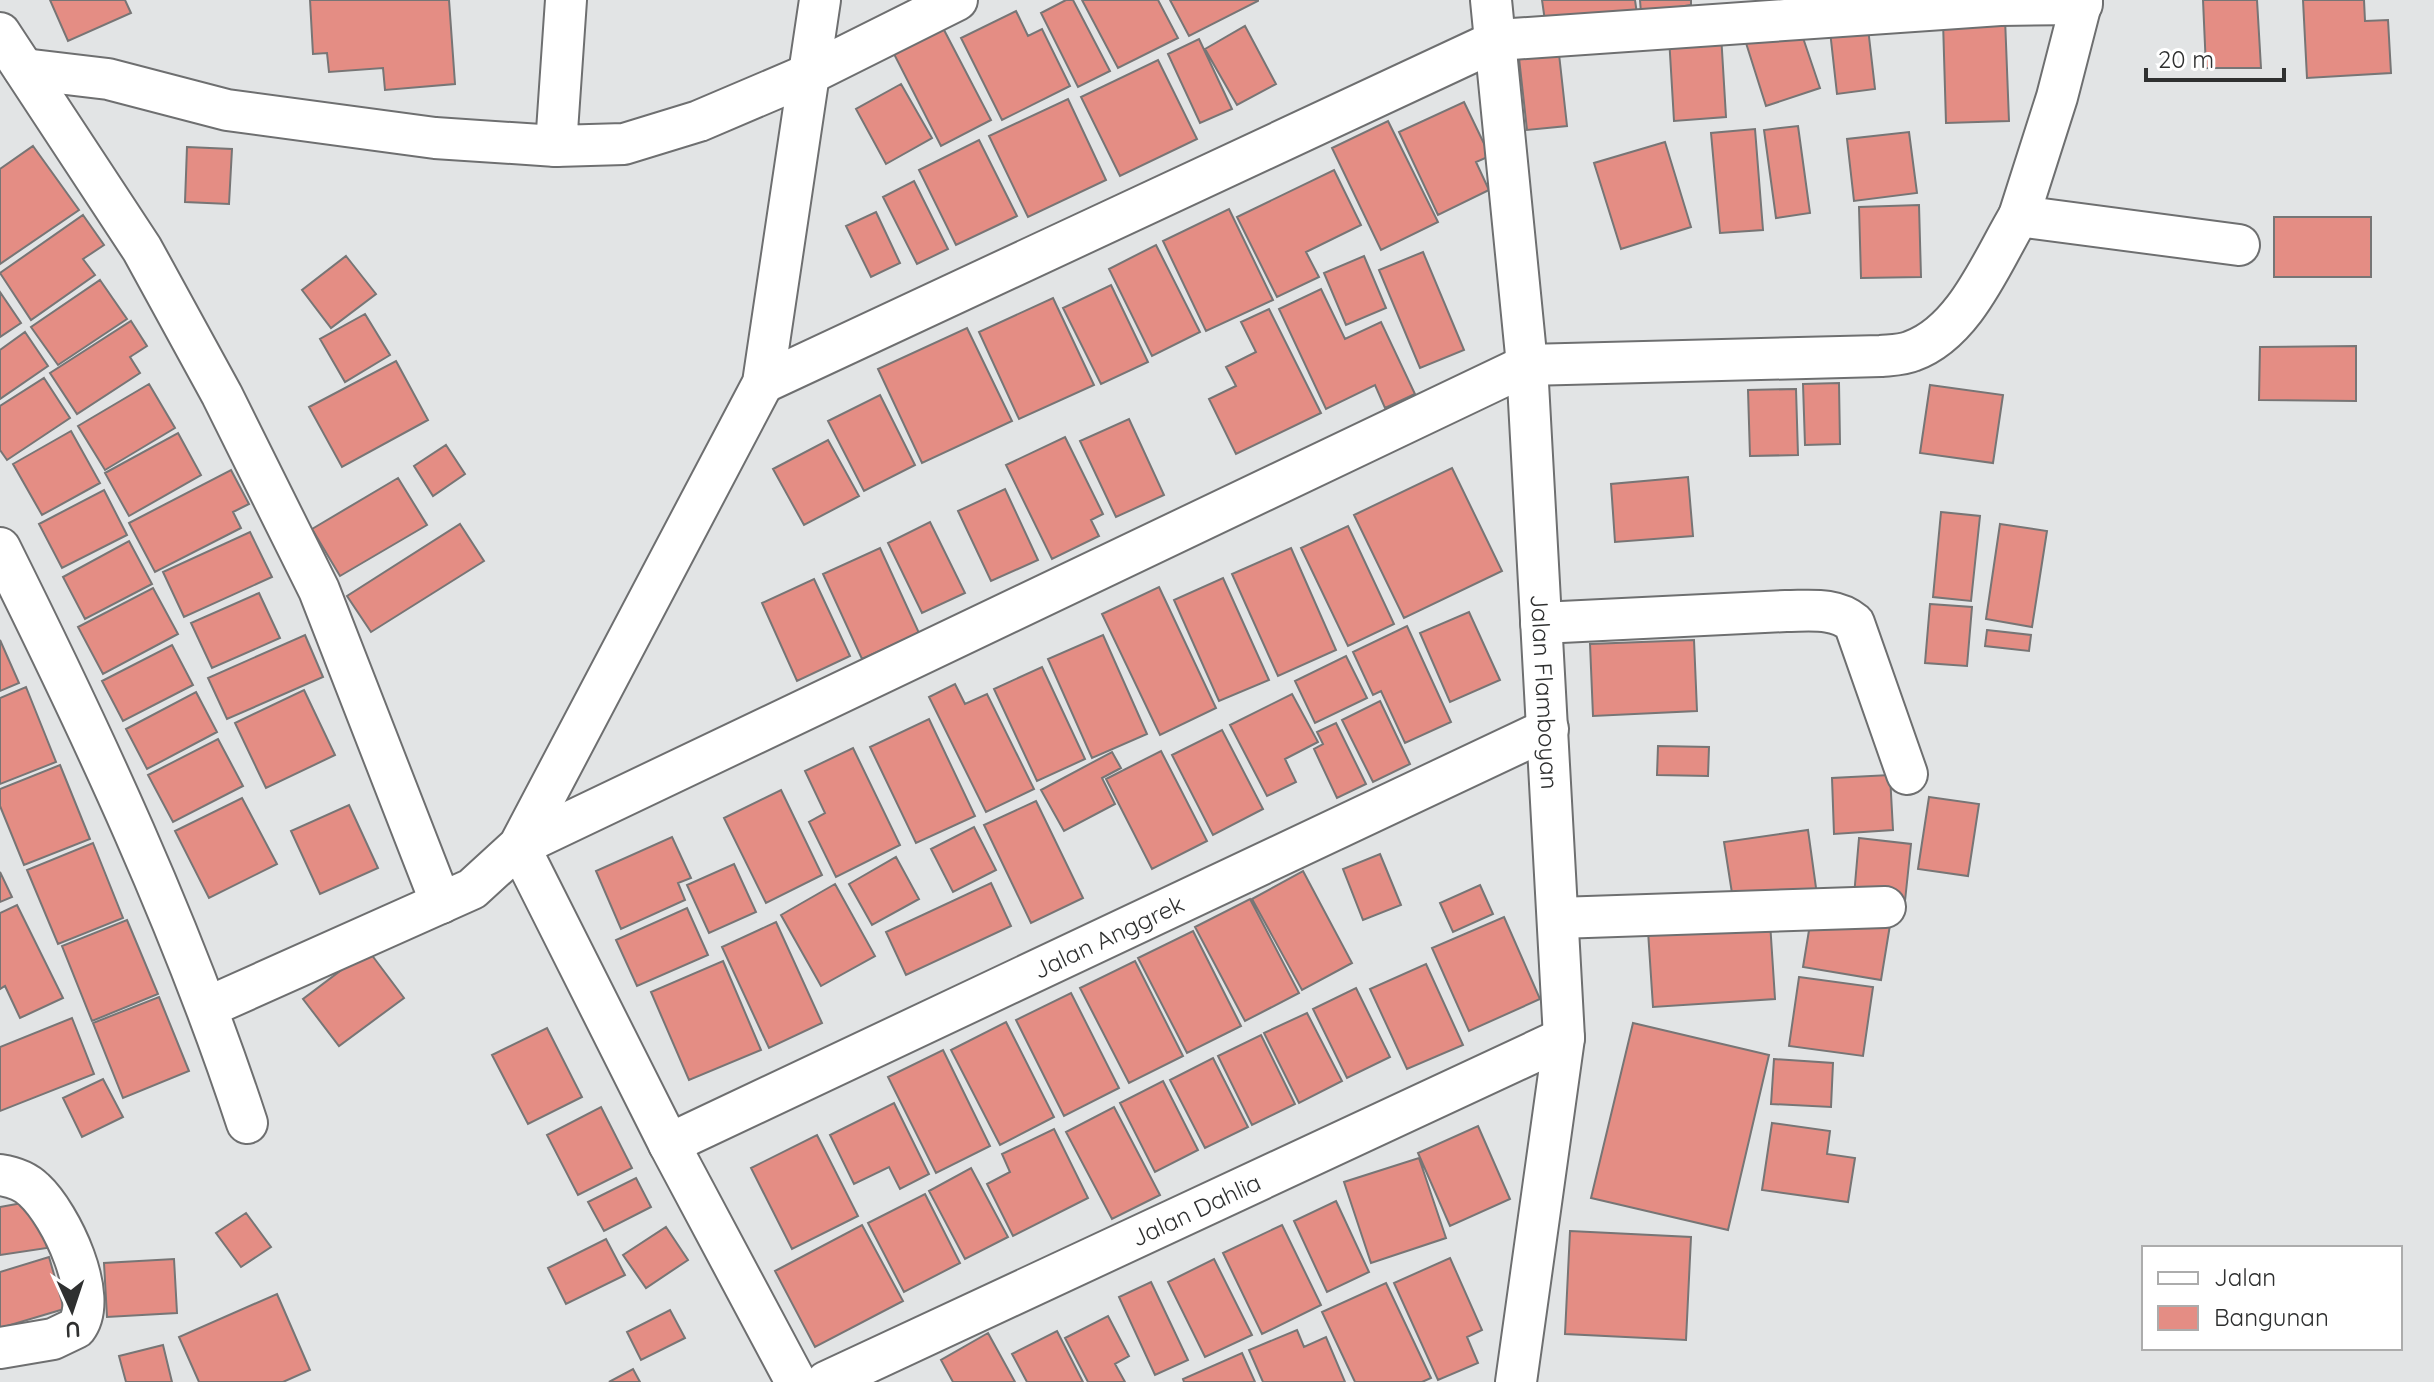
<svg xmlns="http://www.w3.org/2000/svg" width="2434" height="1382" viewBox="0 0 2434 1382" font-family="Quicksand,sans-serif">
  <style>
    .building { fill: #e48d84; stroke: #777575; stroke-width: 2 }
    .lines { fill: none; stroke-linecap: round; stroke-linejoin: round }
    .street-casing { stroke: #6e6f70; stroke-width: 44 }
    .street { stroke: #fff; stroke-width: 40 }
    .labels { text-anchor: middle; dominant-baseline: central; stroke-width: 6; stroke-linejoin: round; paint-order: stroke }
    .street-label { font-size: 24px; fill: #2f3030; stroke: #fff }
  </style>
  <rect width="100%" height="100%" fill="#e2e4e5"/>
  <path class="building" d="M 50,0 L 125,0 L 131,13 L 68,41 Z
    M 310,0 L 449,0 L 455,84 L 385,90 L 383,68 L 329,72 L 327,53 L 313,54 Z
    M 1066,0 L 1073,0 L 1110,71 L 1078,87 L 1041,13 Z
    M 1082,0 L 1158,0 L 1178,38 L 1118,68 Z
    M 1170,0 L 1258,0 L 1258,1 L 1189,36 Z
    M 1542,0 L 1635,0 L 1637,14 L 1546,28 Z
    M 1640,0 L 1691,0 L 1691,5 L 1641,13 Z
    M 2203,0 L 2257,0 L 2261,68 L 2206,68 Z
    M 2303,0 L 2364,0 L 2365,21 L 2388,20 L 2391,73 L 2307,78 Z
    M 1016,11 L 1028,36 L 1042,29 L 1070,86 L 1002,120 L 961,38 Z
    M 2005,18 L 2009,121 L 1946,123 L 1943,21 Z
    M 1245,26 L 1276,84 L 1237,105 L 1205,49 Z
    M 1799,26 L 1820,88 L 1766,106 L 1746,43 Z
    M 943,28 L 991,120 L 941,146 L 894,54 Z
    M 1868,28 L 1875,89 L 1837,94 L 1830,31 Z
    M 1721,34 L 1726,117 L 1674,121 L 1669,37 Z
    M 1199,39 L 1232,109 L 1200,123 L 1168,54 Z
    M 1559,54 L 1567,126 L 1527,130 L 1519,58 Z
    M 1158,60 L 1197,139 L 1120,176 L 1081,97 Z
    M 901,84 L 932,138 L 886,164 L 856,109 Z
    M 1068,99 L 1106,180 L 1028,217 L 989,136 Z
    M 1464,102 L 1490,156 L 1476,162 L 1489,190 L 1438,215 L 1399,132 Z
    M 1388,121 L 1438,222 L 1381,250 L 1332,148 Z
    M 1798,126 L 1810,213 L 1776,218 L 1764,130 Z
    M 1755,129 L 1763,230 L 1720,233 L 1711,133 Z
    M 1909,132 L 1917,193 L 1854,201 L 1847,139 Z
    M 979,140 L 1017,216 L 956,245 L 919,170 Z
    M 1665,142 L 1691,227 L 1621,249 L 1594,163 Z
    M 33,146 L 79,210 L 0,264 L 0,169 Z
    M 187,147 L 232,149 L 229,204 L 185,202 Z
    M 1334,170 L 1361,225 L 1306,252 L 1319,277 L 1277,297 L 1237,217 Z
    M 914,181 L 948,249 L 917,264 L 883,197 Z
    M 1919,205 L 1921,277 L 1861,278 L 1859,207 Z
    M 1229,209 L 1273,300 L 1206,331 L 1163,241 Z
    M 876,212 L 900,263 L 871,277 L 846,226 Z
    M 83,215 L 104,245 L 83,259 L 95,275 L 31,320 L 0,273 Z
    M 2274,217 L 2371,217 L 2371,277 L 2274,277 Z
    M 1156,245 L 1200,332 L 1152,356 L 1109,269 Z
    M 1423,252 L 1464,350 L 1420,368 L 1379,270 Z
    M 346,256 L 376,294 L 331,328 L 302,290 Z
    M 1364,256 L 1386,308 L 1346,325 L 1324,273 Z
    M 100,280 L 127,319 L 58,365 L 31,327 Z
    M 1111,285 L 1148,362 L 1101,384 L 1063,308 Z
    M 1321,289 L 1345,339 L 1381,322 L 1415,394 L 1385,408 L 1375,385 L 1326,409 L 1279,309 Z
    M 0,292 L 21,323 L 0,337 Z
    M 1053,298 L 1094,385 L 1019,419 L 979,332 Z
    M 1269,309 L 1321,413 L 1236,454 L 1209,399 L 1236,386 L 1226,367 L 1256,352 L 1241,322 Z
    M 365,314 L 390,355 L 345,382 L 320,339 Z
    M 131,321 L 147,346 L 130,357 L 140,373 L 77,414 L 50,373 Z
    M 967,328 L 1012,421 L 922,463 L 878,369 Z
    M 25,332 L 48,366 L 0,399 L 0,350 Z
    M 2356,346 L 2356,401 L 2259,400 L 2260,347 Z
    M 396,361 L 428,420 L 342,467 L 309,407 Z
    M 44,378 L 70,418 L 7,460 L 0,450 L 0,406 Z
    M 1839,383 L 1840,444 L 1805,445 L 1803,384 Z
    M 149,384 L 175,428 L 105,470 L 78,426 Z
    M 1930,385 L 2003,395 L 1993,463 L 1920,453 Z
    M 1796,389 L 1798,455 L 1750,456 L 1748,390 Z
    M 880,395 L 915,465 L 864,491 L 828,421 Z
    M 1129,419 L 1164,495 L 1116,517 L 1080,441 Z
    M 71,431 L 100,483 L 42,515 L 13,464 Z
    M 178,433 L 201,475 L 129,516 L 105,473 Z
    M 1065,437 L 1103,514 L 1091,520 L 1099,536 L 1052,559 L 1006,465 Z
    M 828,440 L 859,496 L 804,525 L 773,469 Z
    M 446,445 L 465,474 L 433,496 L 414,466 Z
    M 1452,468 L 1502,571 L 1404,618 L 1354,515 Z
    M 231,470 L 249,504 L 233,512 L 241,528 L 155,572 L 129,523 Z
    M 1688,477 L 1693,536 L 1615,542 L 1611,484 Z
    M 398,478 L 427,525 L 340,576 L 312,529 Z
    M 1005,489 L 1038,560 L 991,581 L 958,511 Z
    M 104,490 L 127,535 L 62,568 L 39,524 Z
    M 1941,512 L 1980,516 L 1971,601 L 1933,597 Z
    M 930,522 L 965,593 L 922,613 L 888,543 Z
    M 460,524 L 484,561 L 371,632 L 347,596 Z
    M 2000,524 L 2047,531 L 2032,627 L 1986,619 Z
    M 1348,526 L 1394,624 L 1348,646 L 1301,548 Z
    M 250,532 L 272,577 L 184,617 L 163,572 Z
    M 129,541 L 152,584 L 85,619 L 63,577 Z
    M 880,548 L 919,633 L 862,659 L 823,574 Z
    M 1291,548 L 1336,650 L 1278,676 L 1232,574 Z
    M 1223,578 L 1269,680 L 1219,701 L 1174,600 Z
    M 814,579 L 850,656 L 797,681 L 762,603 Z
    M 1159,587 L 1216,708 L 1160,735 L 1102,614 Z
    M 153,588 L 178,634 L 103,674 L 78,627 Z
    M 259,593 L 280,638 L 212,668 L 191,623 Z
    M 1930,604 L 1972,607 L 1967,666 L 1925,663 Z
    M 1469,612 L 1500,680 L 1450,702 L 1420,633 Z
    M 1407,626 L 1451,722 L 1405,743 L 1381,691 L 1373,695 L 1353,652 Z
    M 1987,630 L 2031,635 L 2029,651 L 1985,646 Z
    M 305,635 L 323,677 L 227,719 L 208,678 Z
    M 1103,635 L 1147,734 L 1092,758 L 1048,659 Z
    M 0,640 L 19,683 L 0,691 Z
    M 1694,640 L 1697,711 L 1593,716 L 1590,644 Z
    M 172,645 L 193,685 L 123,721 L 102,681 Z
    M 1346,656 L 1367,698 L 1315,723 L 1295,681 Z
    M 1042,667 L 1085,759 L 1037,781 L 994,689 Z
    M 955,684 L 965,704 L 987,694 L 1034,789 L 986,812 L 929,697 Z
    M 26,687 L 56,762 L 0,784 L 0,698 Z
    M 304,690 L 335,755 L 266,788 L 235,723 Z
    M 196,692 L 217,732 L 147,769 L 126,729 Z
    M 1292,694 L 1318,742 L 1285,759 L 1296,782 L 1267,796 L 1230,725 Z
    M 1380,701 L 1410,764 L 1373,782 L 1342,720 Z
    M 929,719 L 975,816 L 916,843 L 870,747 Z
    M 1336,723 L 1366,784 L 1337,798 L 1314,749 L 1323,744 L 1317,732 Z
    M 1222,730 L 1263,809 L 1213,835 L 1172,755 Z
    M 218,739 L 243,786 L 173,822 L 148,775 Z
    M 1658,746 L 1709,747 L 1708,776 L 1657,775 Z
    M 853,748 L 900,845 L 836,877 L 809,822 L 825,813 L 805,771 Z
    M 1161,751 L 1207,841 L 1152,869 L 1106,779 Z
    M 1112,752 L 1121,768 L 1102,778 L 1115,804 L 1064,831 L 1041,790 Z
    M 60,765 L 90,839 L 24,865 L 0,806 L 0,789 Z
    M 1890,775 L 1893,830 L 1834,834 L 1832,778 Z
    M 781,790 L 822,875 L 766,903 L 724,818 Z
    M 1929,797 L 1979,804 L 1968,876 L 1918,869 Z
    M 242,798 L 277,864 L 209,898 L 175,831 Z
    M 1036,801 L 1083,898 L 1031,923 L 984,825 Z
    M 349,805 L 378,868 L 320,894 L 291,831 Z
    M 974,827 L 996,870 L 953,892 L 931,849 Z
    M 1808,830 L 1817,895 L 1734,906 L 1724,842 Z
    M 672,837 L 691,878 L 678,883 L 685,900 L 621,929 L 596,871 Z
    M 1859,838 L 1911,844 L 1905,901 L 1854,896 Z
    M 93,843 L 123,918 L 58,944 L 27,870 Z
    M 1380,854 L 1401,905 L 1363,920 L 1343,869 Z
    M 896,857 L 919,899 L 872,925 L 849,884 Z
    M 734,864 L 756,912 L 709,933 L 687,885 Z
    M 1303,871 L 1352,963 L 1302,990 L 1252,899 Z
    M 0,872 L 12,897 L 0,902 Z
    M 991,883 L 1011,926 L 906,975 L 886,932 Z
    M 835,884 L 875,956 L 821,986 L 781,915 Z
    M 1480,885 L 1493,914 L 1453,932 L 1440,903 Z
    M 1250,899 L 1299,993 L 1245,1021 L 1195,927 Z
    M 17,905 L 63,998 L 20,1018 L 5,986 L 0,989 L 0,913 Z
    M 687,908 L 708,955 L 637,986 L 616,940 Z
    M 1812,912 L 1890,925 L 1881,980 L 1803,967 Z
    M 1504,917 L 1540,999 L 1469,1031 L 1432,948 Z
    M 127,920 L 158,994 L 92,1021 L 62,946 Z
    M 776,922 L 822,1023 L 769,1048 L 722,947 Z
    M 1770,922 L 1775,999 L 1653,1007 L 1648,931 Z
    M 1193,931 L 1241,1026 L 1187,1053 L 1138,958 Z
    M 368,950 L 404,998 L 339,1046 L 303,999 Z
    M 723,961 L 761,1050 L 689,1080 L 651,992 Z
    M 1135,961 L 1183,1056 L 1129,1083 L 1080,988 Z
    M 1426,964 L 1463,1045 L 1407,1069 L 1370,989 Z
    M 1799,977 L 1873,987 L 1863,1056 L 1789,1046 Z
    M 1356,988 L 1390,1057 L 1347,1078 L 1313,1009 Z
    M 1071,993 L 1119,1088 L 1064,1116 L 1016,1020 Z
    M 159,997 L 189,1071 L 123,1098 L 93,1023 Z
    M 1307,1013 L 1342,1081 L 1299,1103 L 1264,1033 Z
    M 72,1018 L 94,1074 L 0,1111 L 0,1047 Z
    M 1006,1022 L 1054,1117 L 1000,1145 L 951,1050 Z
    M 1633,1023 L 1769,1055 L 1728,1230 L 1591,1198 Z
    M 547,1028 L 582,1097 L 528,1124 L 492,1055 Z
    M 1261,1035 L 1295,1104 L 1252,1125 L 1218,1056 Z
    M 943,1050 L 990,1146 L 936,1173 L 888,1077 Z
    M 1213,1058 L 1248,1127 L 1205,1148 L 1170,1080 Z
    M 1774,1059 L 1833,1063 L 1831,1107 L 1771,1104 Z
    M 103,1079 L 123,1117 L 82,1137 L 63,1098 Z
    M 1163,1081 L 1198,1150 L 1155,1172 L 1120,1103 Z
    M 894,1103 L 929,1174 L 900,1189 L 889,1167 L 854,1184 L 830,1135 Z
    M 601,1107 L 632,1168 L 578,1195 L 547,1135 Z
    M 1114,1107 L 1160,1195 L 1112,1219 L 1066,1132 Z
    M 1772,1123 L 1830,1131 L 1827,1154 L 1855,1158 L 1848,1202 L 1762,1190 Z
    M 1478,1126 L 1510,1199 L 1450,1226 L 1418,1153 Z
    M 1054,1129 L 1088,1198 L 1013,1236 L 987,1184 L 1010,1172 L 1002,1154 Z
    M 817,1135 L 858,1216 L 792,1249 L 751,1168 Z
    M 1419,1158 L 1446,1238 L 1371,1263 L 1344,1182 Z
    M 971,1168 L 1008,1237 L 965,1259 L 929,1191 Z
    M 636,1178 L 651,1207 L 604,1231 L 588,1202 Z
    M 925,1194 L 960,1263 L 904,1292 L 868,1223 Z
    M 39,1200 L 47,1248 L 0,1255 L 0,1207 Z
    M 1336,1201 L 1369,1272 L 1327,1292 L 1294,1221 Z
    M 246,1213 L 271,1247 L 241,1267 L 216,1233 Z
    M 862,1225 L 903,1301 L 815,1347 L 775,1271 Z
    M 1282,1225 L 1321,1305 L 1262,1334 L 1223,1253 Z
    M 666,1227 L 688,1260 L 646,1288 L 623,1255 Z
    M 1570,1231 L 1691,1237 L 1686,1340 L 1565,1334 Z
    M 606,1239 L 625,1275 L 566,1304 L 548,1268 Z
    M 49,1257 L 64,1309 L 0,1328 L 0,1272 Z
    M 1450,1258 L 1482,1330 L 1467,1337 L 1478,1363 L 1438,1380 L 1394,1283 Z
    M 174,1259 L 177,1313 L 107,1317 L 104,1263 Z
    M 1214,1259 L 1252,1335 L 1205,1357 L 1168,1282 Z
    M 1151,1282 L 1188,1360 L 1155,1375 L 1119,1297 Z
    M 1386,1283 L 1431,1378 L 1422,1382 L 1355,1382 L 1322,1312 Z
    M 277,1294 L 310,1370 L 283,1382 L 199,1382 L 179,1337 Z
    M 670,1310 L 685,1338 L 641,1360 L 627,1332 Z
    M 1108,1316 L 1129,1356 L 1115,1364 L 1125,1382 L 1088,1382 L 1065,1338 Z
    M 1297,1330 L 1304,1347 L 1326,1337 L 1345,1382 L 1263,1382 L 1249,1350 Z
    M 1057,1331 L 1083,1382 L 1027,1382 L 1012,1354 Z
    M 988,1333 L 1015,1382 L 953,1382 L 941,1360 Z
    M 163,1345 L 172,1382 L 126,1382 L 119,1356 Z
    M 1242,1353 L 1255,1382 L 1184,1382 L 1183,1379 Z
    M 633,1369 L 640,1382 L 609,1382 Z"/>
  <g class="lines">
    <defs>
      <g id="street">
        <path d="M 566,0 L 556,146 L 624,144 L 699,121 L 807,75 L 957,0"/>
        <path id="s1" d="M 1491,0 L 1527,365 L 1564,1038 L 1516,1382"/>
        <path d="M 0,33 L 142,249 L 222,395 L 319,590 L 441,903"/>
        <path d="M 24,69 L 108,79 L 227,110 L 435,138 L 556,146"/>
        <path d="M 2019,216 L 2057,97 L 2082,0"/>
        <path d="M 763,383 L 1498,40 L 2000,5 L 2082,4"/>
        <path d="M 0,548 C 93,735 182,925 247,1123"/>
        <path d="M 1541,623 L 1786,611 C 1810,611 1835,607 1854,623 L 1907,774"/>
        <path d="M 1558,918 L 1885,907"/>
        <path d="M 208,1007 L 472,889 L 519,846 L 763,383 L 820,0"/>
        <path id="s2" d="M 669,1144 L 1548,729"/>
        <path d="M 0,1175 C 13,1177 25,1181 34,1190 C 61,1215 100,1297 76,1328 L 53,1339 L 0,1348"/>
        <path d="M 796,1382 L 669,1144 L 519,846 L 1527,365 L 1881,356 C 1891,355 1903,355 1912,351 C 1965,332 1992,261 2019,216 L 2239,245"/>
        <path id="s3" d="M 826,1382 L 1564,1038"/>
      </g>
    </defs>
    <use href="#street" class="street-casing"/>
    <use href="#street" class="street"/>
  </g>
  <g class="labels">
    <g class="street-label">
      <text stroke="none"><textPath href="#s1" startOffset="694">Jalan Flamboyan</textPath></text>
      <text stroke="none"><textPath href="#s2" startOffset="486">Jalan Anggrek</textPath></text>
      <text stroke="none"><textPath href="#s3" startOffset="408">Jalan Dahlia</textPath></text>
    </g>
  </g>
  <rect x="2142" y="1246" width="260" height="104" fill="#ffffff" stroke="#acacac" stroke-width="2"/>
  <rect x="2158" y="1272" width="40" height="12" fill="#ffffff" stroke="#acacac" stroke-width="2"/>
  <text x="2214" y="1286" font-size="24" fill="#2f3030">Jalan</text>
  <rect x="2158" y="1306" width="40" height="24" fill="#e48d84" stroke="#acacac" stroke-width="2"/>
  <text x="2214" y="1326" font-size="24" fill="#2f3030">Bangunan</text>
  <g transform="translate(72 1310) rotate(177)" stroke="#ffffff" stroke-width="6" paint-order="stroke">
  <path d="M0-6L14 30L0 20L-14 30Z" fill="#2f3030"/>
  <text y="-12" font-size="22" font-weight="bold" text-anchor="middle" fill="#2f3030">U</text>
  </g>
  <path d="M2146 68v12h138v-12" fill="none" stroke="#2f3030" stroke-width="4"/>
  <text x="2158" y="68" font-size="24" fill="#2f3030" stroke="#ffffff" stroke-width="6" paint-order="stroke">20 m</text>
</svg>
